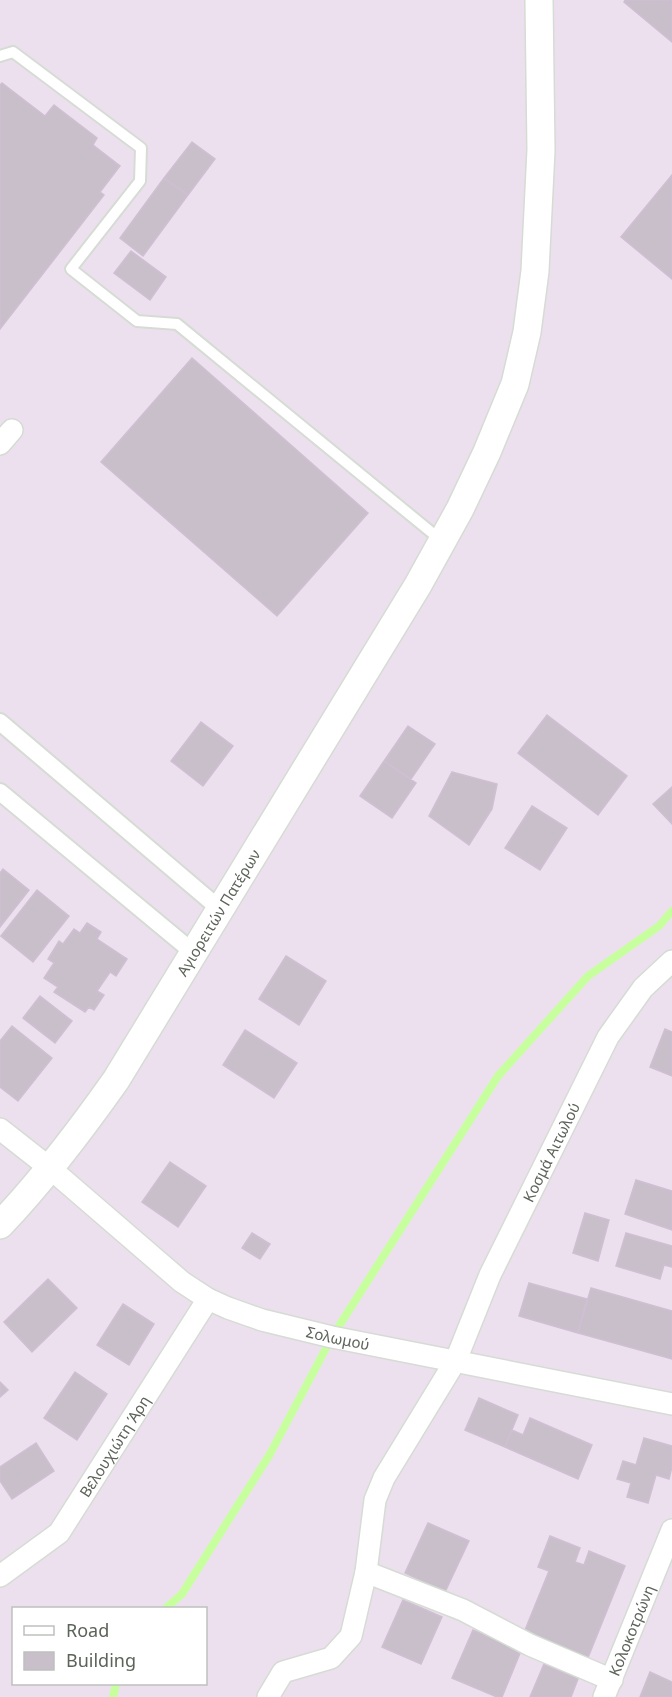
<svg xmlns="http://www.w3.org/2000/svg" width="672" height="1697" viewBox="0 0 672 1697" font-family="'Noto Sans',sans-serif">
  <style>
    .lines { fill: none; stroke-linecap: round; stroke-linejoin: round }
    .stream { stroke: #c7ff9f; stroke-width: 8 }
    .building { fill: #c9bfcb; stroke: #d0bed3; stroke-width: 1.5 }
    .service-casing { stroke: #d5dcd3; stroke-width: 14 }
    .pedestrian-casing { stroke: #d5dcd3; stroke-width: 20 }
    .minor-casing { stroke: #d5dcd3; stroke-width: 24 }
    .tertiary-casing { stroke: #d5dcd3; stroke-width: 30 }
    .service { stroke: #fff; stroke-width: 10 }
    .pedestrian { stroke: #fff; stroke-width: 16 }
    .minor { stroke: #fff; stroke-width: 21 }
    .tertiary { stroke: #fff; stroke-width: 27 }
    .labels { text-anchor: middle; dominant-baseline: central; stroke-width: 5; stroke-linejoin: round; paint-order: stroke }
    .street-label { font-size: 15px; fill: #5c6359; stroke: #fff }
  </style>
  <rect width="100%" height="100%" fill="#ede0ee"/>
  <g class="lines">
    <path class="stream" d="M 166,1608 L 182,1594 L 270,1454 L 332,1337 L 498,1076 L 588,976 L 659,926 L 672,911
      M 113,1697 L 116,1684"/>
  </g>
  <path class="building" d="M 625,0 L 672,0 L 672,42 L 624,2 Z
    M 2,83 L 45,116 L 54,105 L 97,138 L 93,145 L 120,166 L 100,192 L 104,195 L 0,329 L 0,85 Z
    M 192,142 L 215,159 L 188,195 L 164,178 Z
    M 672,175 L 672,279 L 621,237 Z
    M 164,178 L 188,195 L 143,256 L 120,238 Z
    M 131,251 L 166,277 L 150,300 L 114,273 Z
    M 192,358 L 368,513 L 277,616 L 101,462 Z
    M 547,715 L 627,776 L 598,815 L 518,753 Z
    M 201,722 L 233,746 L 203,786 L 171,761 Z
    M 408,726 L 435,744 L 411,779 L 384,761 Z
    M 384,761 L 416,783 L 392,818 L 360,796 Z
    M 452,772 L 497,784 L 492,809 L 469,845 L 429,816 Z
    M 672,787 L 672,824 L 653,804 Z
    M 532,806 L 567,828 L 540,870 L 505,848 Z
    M 3,869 L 29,890 L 0,927 L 0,873 Z
    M 37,890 L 69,916 L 33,962 L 1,936 Z
    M 87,923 L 101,932 L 97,939 L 127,959 L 116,976 L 110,972 L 97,991 L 104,995 L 94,1010 L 89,1007 L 85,1012 L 54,992 L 58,987 L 44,978 L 54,963 L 48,959 L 59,941 L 63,944 L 74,929 L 80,933 Z
    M 286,956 L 326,981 L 299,1025 L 259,999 Z
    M 40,996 L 72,1021 L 55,1043 L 23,1018 Z
    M 12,1026 L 52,1058 L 18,1101 L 0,1087 L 0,1041 Z
    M 665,1029 L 672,1032 L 672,1076 L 650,1067 Z
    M 245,1030 L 297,1063 L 274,1098 L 223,1065 Z
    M 170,1162 L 206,1186 L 178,1227 L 142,1202 Z
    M 636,1180 L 672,1191 L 672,1230 L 625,1214 Z
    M 585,1213 L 609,1220 L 598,1261 L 573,1253 Z
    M 252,1233 L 270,1244 L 260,1259 L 242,1248 Z
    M 626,1233 L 672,1246 L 672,1267 L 664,1265 L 660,1279 L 616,1266 Z
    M 48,1279 L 77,1308 L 32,1352 L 4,1322 Z
    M 529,1283 L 587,1299 L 578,1333 L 519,1316 Z
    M 591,1288 L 672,1311 L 672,1359 L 578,1333 Z
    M 123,1304 L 154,1324 L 129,1365 L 97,1345 Z
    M 75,1372 L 107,1394 L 77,1440 L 44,1418 Z
    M 0,1382 L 8,1390 L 0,1397 Z
    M 479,1398 L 518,1415 L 505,1447 L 465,1430 Z
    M 530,1418 L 592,1445 L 578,1479 L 505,1447 L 512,1430 L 523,1435 Z
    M 644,1438 L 672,1446 L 672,1467 L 669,1479 L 656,1475 L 648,1503 L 627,1497 L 631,1483 L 617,1479 L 623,1461 L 636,1465 Z
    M 36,1443 L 54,1471 L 12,1499 L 0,1481 L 0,1467 Z
    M 428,1523 L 469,1541 L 445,1592 L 405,1573 Z
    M 550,1536 L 580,1548 L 575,1562 L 584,1565 L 589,1551 L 625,1566 L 587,1660 L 523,1635 L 549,1571 L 538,1567 Z
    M 403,1600 L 442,1617 L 421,1664 L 382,1647 Z
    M 473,1630 L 521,1651 L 502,1697 L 497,1697 L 452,1678 Z
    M 544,1664 L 578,1679 L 571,1697 L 530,1697 Z
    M 650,1672 L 672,1682 L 672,1697 L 640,1697 Z"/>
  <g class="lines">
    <defs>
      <path id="service" d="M 0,56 L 13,52 L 141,148 L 140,181 L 71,269 L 137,321 L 177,324 L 442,541"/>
      <path id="pedestrian" d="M 0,722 L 221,910
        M 0,792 L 194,953"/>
      <g id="minor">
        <path d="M 0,444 L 12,430"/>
        <path id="s1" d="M 0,1129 L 51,1169 L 182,1282 L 208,1299 L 228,1308 L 262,1320 L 332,1337 L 672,1404"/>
        <path d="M 366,1572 L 463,1610 L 530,1645 L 612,1680"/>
        <path id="s2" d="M 0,1576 L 59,1533 L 208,1299"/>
        <path id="s3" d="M 268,1697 L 283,1672 L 331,1658 L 351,1636 L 366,1572 L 375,1500 L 384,1478 L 456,1360 L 490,1275 L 608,1037 L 643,988 L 672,961"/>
        <path id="s4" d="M 604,1697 L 672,1530"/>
      </g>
      <g id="tertiary">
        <path id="s5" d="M 0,1225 C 43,1180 80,1131 116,1080 L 418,585 L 460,509 L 487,452 L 515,384 L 527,332 L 535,271 L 541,150 L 539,0"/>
      </g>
    </defs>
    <use href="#service" class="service-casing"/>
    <use href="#pedestrian" class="pedestrian-casing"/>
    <use href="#minor" class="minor-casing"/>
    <use href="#tertiary" class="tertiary-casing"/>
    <use href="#service" class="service"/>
    <use href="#pedestrian" class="pedestrian"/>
    <use href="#minor" class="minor"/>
    <use href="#tertiary" class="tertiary"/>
  </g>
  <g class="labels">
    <g class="street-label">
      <text stroke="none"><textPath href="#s5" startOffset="382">Αγιορειτών Πατέρων</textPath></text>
      <text stroke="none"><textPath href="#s3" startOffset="638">Κοσμά Αιτωλού</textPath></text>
      <text stroke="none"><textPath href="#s1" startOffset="405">Σολωμού</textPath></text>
      <text stroke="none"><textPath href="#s2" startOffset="176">Βελουχιώτη Άρη</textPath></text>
      <text stroke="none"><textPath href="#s4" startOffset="72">Κολοκοτρώνη</textPath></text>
    </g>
  </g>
  <rect x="12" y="1607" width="195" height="78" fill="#ffffff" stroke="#bec1bd" stroke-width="1.5"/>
  <rect x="24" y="1626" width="30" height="9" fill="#ffffff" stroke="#bec1bd" stroke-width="1.5"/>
  <text x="66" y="1637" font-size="18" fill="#5c6359">Road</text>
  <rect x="24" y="1652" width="30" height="18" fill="#c9bfcb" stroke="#bec1bd" stroke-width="1.5"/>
  <text x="66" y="1667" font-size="18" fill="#5c6359">Building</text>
</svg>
